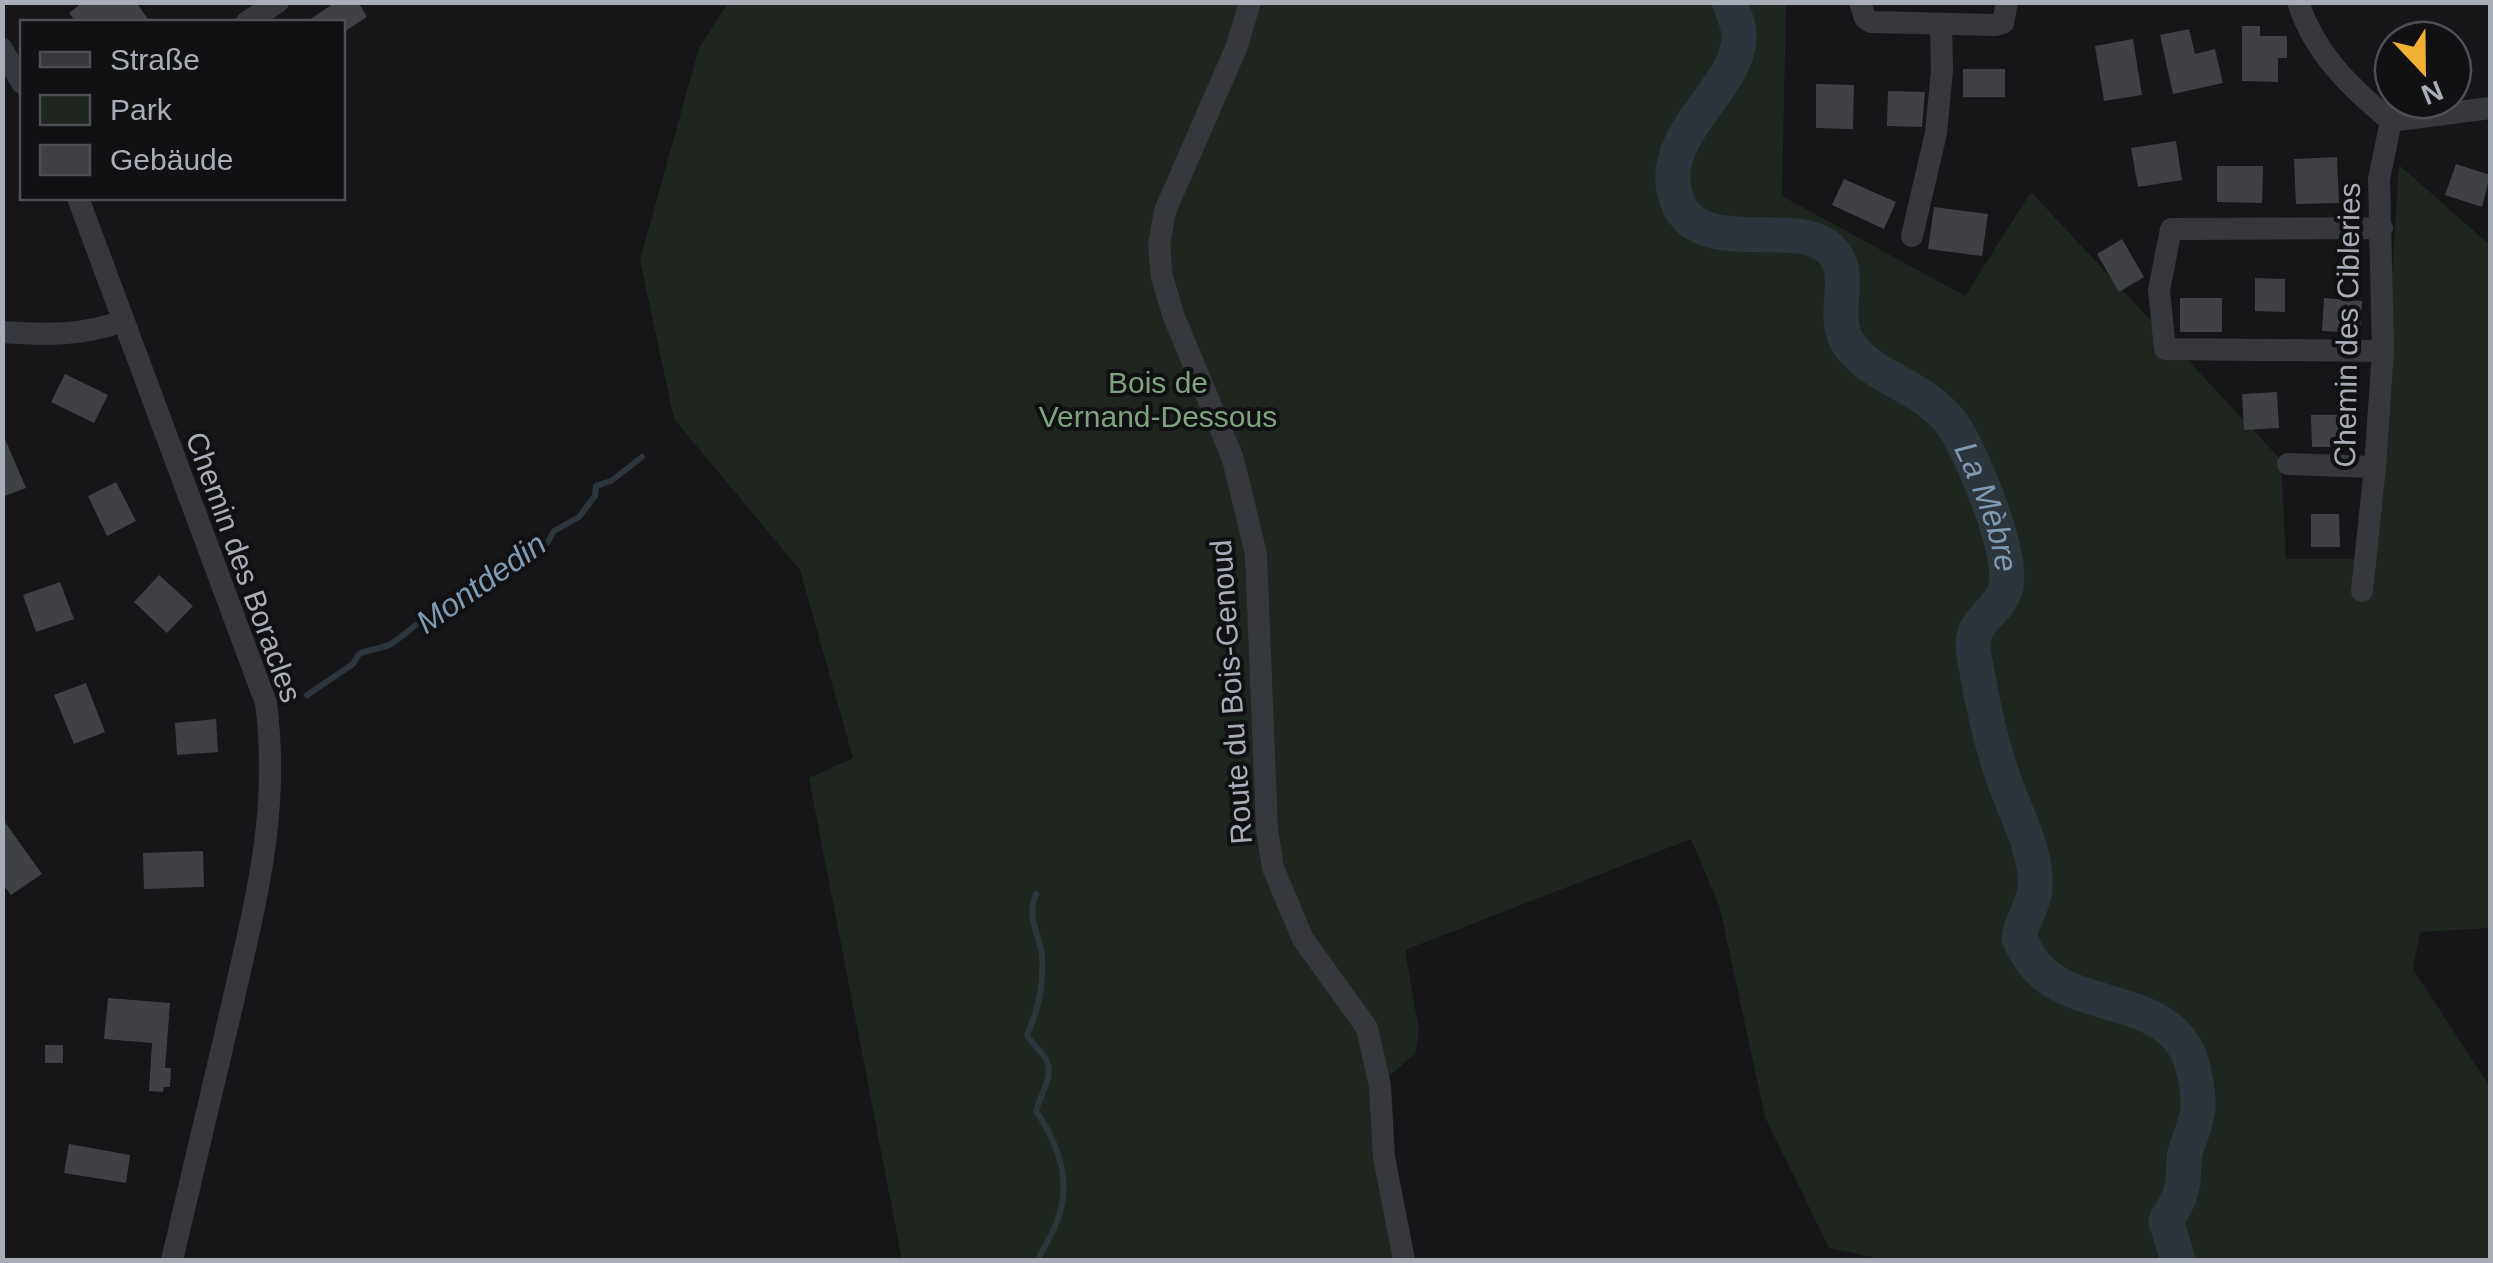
<svg xmlns="http://www.w3.org/2000/svg" width="2493" height="1263" viewBox="0 0 2493 1263" font-family="Helvetica,sans-serif">
  <style>
    .green { fill: #1e261f }
    .lines { fill: none; stroke-linecap: round; stroke-linejoin: round }
    .stream { stroke: #2c353c; stroke-width: 6 }
    .river { stroke: #2c353c; stroke-width: 35 }
    .building { fill: #404145 }
    .street { stroke: #37383d; stroke-width: 22 }
    .labels { text-anchor: middle; dominant-baseline: central; stroke-width: 8; stroke-linejoin: round; paint-order: stroke }
    .street-label { font-size: 30px; fill: #a8adb8; stroke: #111113 }
    .park-label { font-size: 30px; fill: #7fa381; stroke: #111113 }
    .water-label { font-size: 32px; font-style: italic; fill: #7f9bb3; stroke: #111113 }
  </style>
  <rect width="100%" height="100%" fill="#161618"/>
  <path class="green" d="M 728,3 L 1786,3 L 1782,196 L 1965,296 L 2031,192 L 2281,460 L 2286,559 L 2361,559 L 2378,490 L 2399,165 L 2490,245 L 2490,928 L 2420,932 L 2413,969 L 2490,1087 L 2490,1260 L 1875,1260 L 1872,1257 L 1829,1248 L 1765,1117 L 1720,908 L 1691,839 L 1405,950 L 1419,1031 L 1415,1054 L 1373,1090 L 1396,1260 L 902,1260 L 809,778 L 853,758 L 800,570 L 674,419 L 640,260 L 699,48 Z"/>
  <g class="lines">
    <path class="stream" d="M 307,695 L 353,664 L 359,654 C 369,649 381,649 391,644 C 408,633 433,607 453,606 L 477,582 L 504,572 L 523,553 L 547,543 L 554,531 L 579,517 L 595,496 L 596,486 L 611,481 L 642,457
      M 1036,894 C 1026,920 1039,931 1042,956 C 1044,985 1039,1009 1027,1035 C 1032,1045 1044,1052 1047,1062 C 1054,1077 1039,1097 1036,1111 C 1060,1146 1073,1184 1056,1224 C 1051,1237 1043,1248 1038,1260"/>
    <path class="river" id="s1" d="M 1729,2 C 1734,14 1740,26 1739,39 C 1736,93 1651,138 1678,203 C 1700,256 1789,220 1825,245 C 1860,269 1828,312 1848,343 C 1873,381 1931,386 1958,433 C 1975,463 2016,559 2005,590 C 1995,618 1968,618 1974,655 C 1980,691 1988,730 1999,765 C 2010,804 2038,848 2035,888 C 2034,906 2021,921 2019,938 C 2027,955 2036,970 2052,980 C 2100,1011 2177,1001 2193,1068 C 2202,1106 2199,1114 2186,1149 C 2182,1162 2185,1174 2182,1187 C 2180,1199 2172,1211 2166,1221 L 2178,1260"/>
  </g>
  <path class="building" d="M 83,2 L 136,2 L 150,22 L 76,22 L 69,13 Z
    M 336,2 L 358,2 L 367,17 L 342,33 L 342,22 L 306,22 Z
    M 2242,26 L 2260,26 L 2260,36 L 2287,36 L 2287,58 L 2278,58 L 2278,82 L 2242,81 Z
    M 2189,29 L 2195,54 L 2215,49 L 2223,83 L 2173,94 L 2160,35 Z
    M 2133,39 L 2142,95 L 2104,101 L 2095,46 Z
    M 1963,69 L 2005,69 L 2005,97 L 1963,97 Z
    M 1816,84 L 1854,85 L 1853,129 L 1816,128 Z
    M 1888,91 L 1925,92 L 1922,127 L 1887,126 Z
    M 2176,141 L 2182,180 L 2138,187 L 2131,148 Z
    M 2337,157 L 2339,203 L 2296,204 L 2294,159 Z
    M 2456,164 L 2490,175 L 2482,207 L 2445,195 Z
    M 2217,166 L 2263,166 L 2262,203 L 2217,202 Z
    M 1844,179 L 1896,202 L 1884,229 L 1832,205 Z
    M 1934,207 L 1988,214 L 1982,256 L 1928,249 Z
    M 2122,239 L 2144,277 L 2119,292 L 2097,254 Z
    M 2255,278 L 2285,279 L 2285,312 L 2255,311 Z
    M 2180,298 L 2222,298 L 2222,332 L 2180,332 Z
    M 2324,298 L 2362,301 L 2360,333 L 2322,331 Z
    M 65,374 L 108,395 L 94,423 L 51,402 Z
    M 2277,392 L 2279,428 L 2244,430 L 2242,394 Z
    M 2311,415 L 2348,415 L 2348,447 L 2312,447 Z
    M 2,432 L 26,488 L 2,497 Z
    M 116,482 L 136,521 L 107,536 L 88,496 Z
    M 2311,514 L 2339,514 L 2340,547 L 2311,547 Z
    M 159,575 L 193,606 L 167,633 L 134,602 Z
    M 60,582 L 74,619 L 36,632 L 23,595 Z
    M 86,683 L 105,732 L 74,744 L 54,695 Z
    M 216,719 L 218,752 L 177,755 L 175,723 Z
    M 2,818 L 42,874 L 11,895 L 2,883 Z
    M 203,851 L 204,887 L 144,889 L 143,853 Z
    M 108,998 L 170,1003 L 165,1068 L 171,1068 L 170,1087 L 164,1087 L 163,1092 L 149,1091 L 152,1043 L 104,1039 Z
    M 45,1045 L 63,1045 L 63,1063 L 45,1063 Z
    M 69,1144 L 130,1155 L 126,1183 L 64,1173 Z"/>
  <g class="lines">
    <path class="street" d="M 1250,2 L 1237,46 L 1165,211 L 1159,245 L 1162,277 L 1174,317 L 1233,459 L 1256,554 L 1267,830 L 1273,868 L 1303,939 L 1367,1028 L 1380,1086 L 1384,1157 L 1404,1260
      M 1860,2 L 1865,18 L 1871,22 L 1996,25 L 2003,23 L 2007,2
      M 2298,2 C 2314,53 2351,88 2391,121 L 2490,108
      M 247,22 L 278,2
      M 2,49 L 22,83
      M 78,198 L 266,703 C 280,813 256,899 232,1006 C 212,1091 192,1176 172,1260
      M 2382,228 L 2171,229 L 2159,290 L 2165,349 L 2383,351
      M 1912,236 L 1936,133 L 1942,70 L 1941,24
      M 2,332 C 43,335 84,336 122,321
      M 2288,464 L 2375,467
      M 2362,591 L 2375,467 L 2383,351 L 2379,179 L 2391,121"/>
  </g>
  <g class="labels">
    <g class="street-label">
      <text transform="translate(2347 325) rotate(-89)">Chemin des Cibleries</text>
      <text transform="translate(244 567) rotate(70)">Chemin des Boracles</text>
      <text transform="translate(1231 692) rotate(-94)">Route du Bois-Genoud</text>
    </g>
    <g class="park-label">
      <text x="1158" y="382">Bois de<tspan x="1158" dy="34">Vernand-Dessous</tspan></text>
    </g>
    <g class="water-label">
      <text stroke="none"><textPath href="#s1" startOffset="710">La Mèbre</textPath></text>
      <text transform="translate(481 583) rotate(-35)">Montdedin</text>
    </g>
  </g>
  <rect width="2493" height="1263" fill="none" stroke="#a8adb8" stroke-width="10"/>
  <rect x="20" y="20" width="325" height="180" fill="#111113" stroke="#4d4f55" stroke-width="2.5"/>
  <rect x="40" y="52" width="50" height="15" fill="#37383d" stroke="#4d4f55" stroke-width="2.5"/>
  <text x="110" y="70" font-size="30" fill="#a8adb8">Straße</text>
  <rect x="40" y="95" width="50" height="30" fill="#1e261f" stroke="#4d4f55" stroke-width="2.5"/>
  <text x="110" y="120" font-size="30" fill="#a8adb8">Park</text>
  <rect x="40" y="145" width="50" height="30" fill="#404145" stroke="#4d4f55" stroke-width="2.5"/>
  <text x="110" y="170" font-size="30" fill="#a8adb8">Gebäude</text>
  <g transform="translate(2423 70) rotate(158)"><circle r="48" fill="#111113" stroke="#4d4f55" stroke-width="2.5"/>
  <path d="M0-8L18 38L0 25L-18 38Z" fill="#f2b134"/>
  <text y="-15" font-size="28" font-weight="bold" text-anchor="middle" fill="#a8adb8">N</text>
  </g>
</svg>
